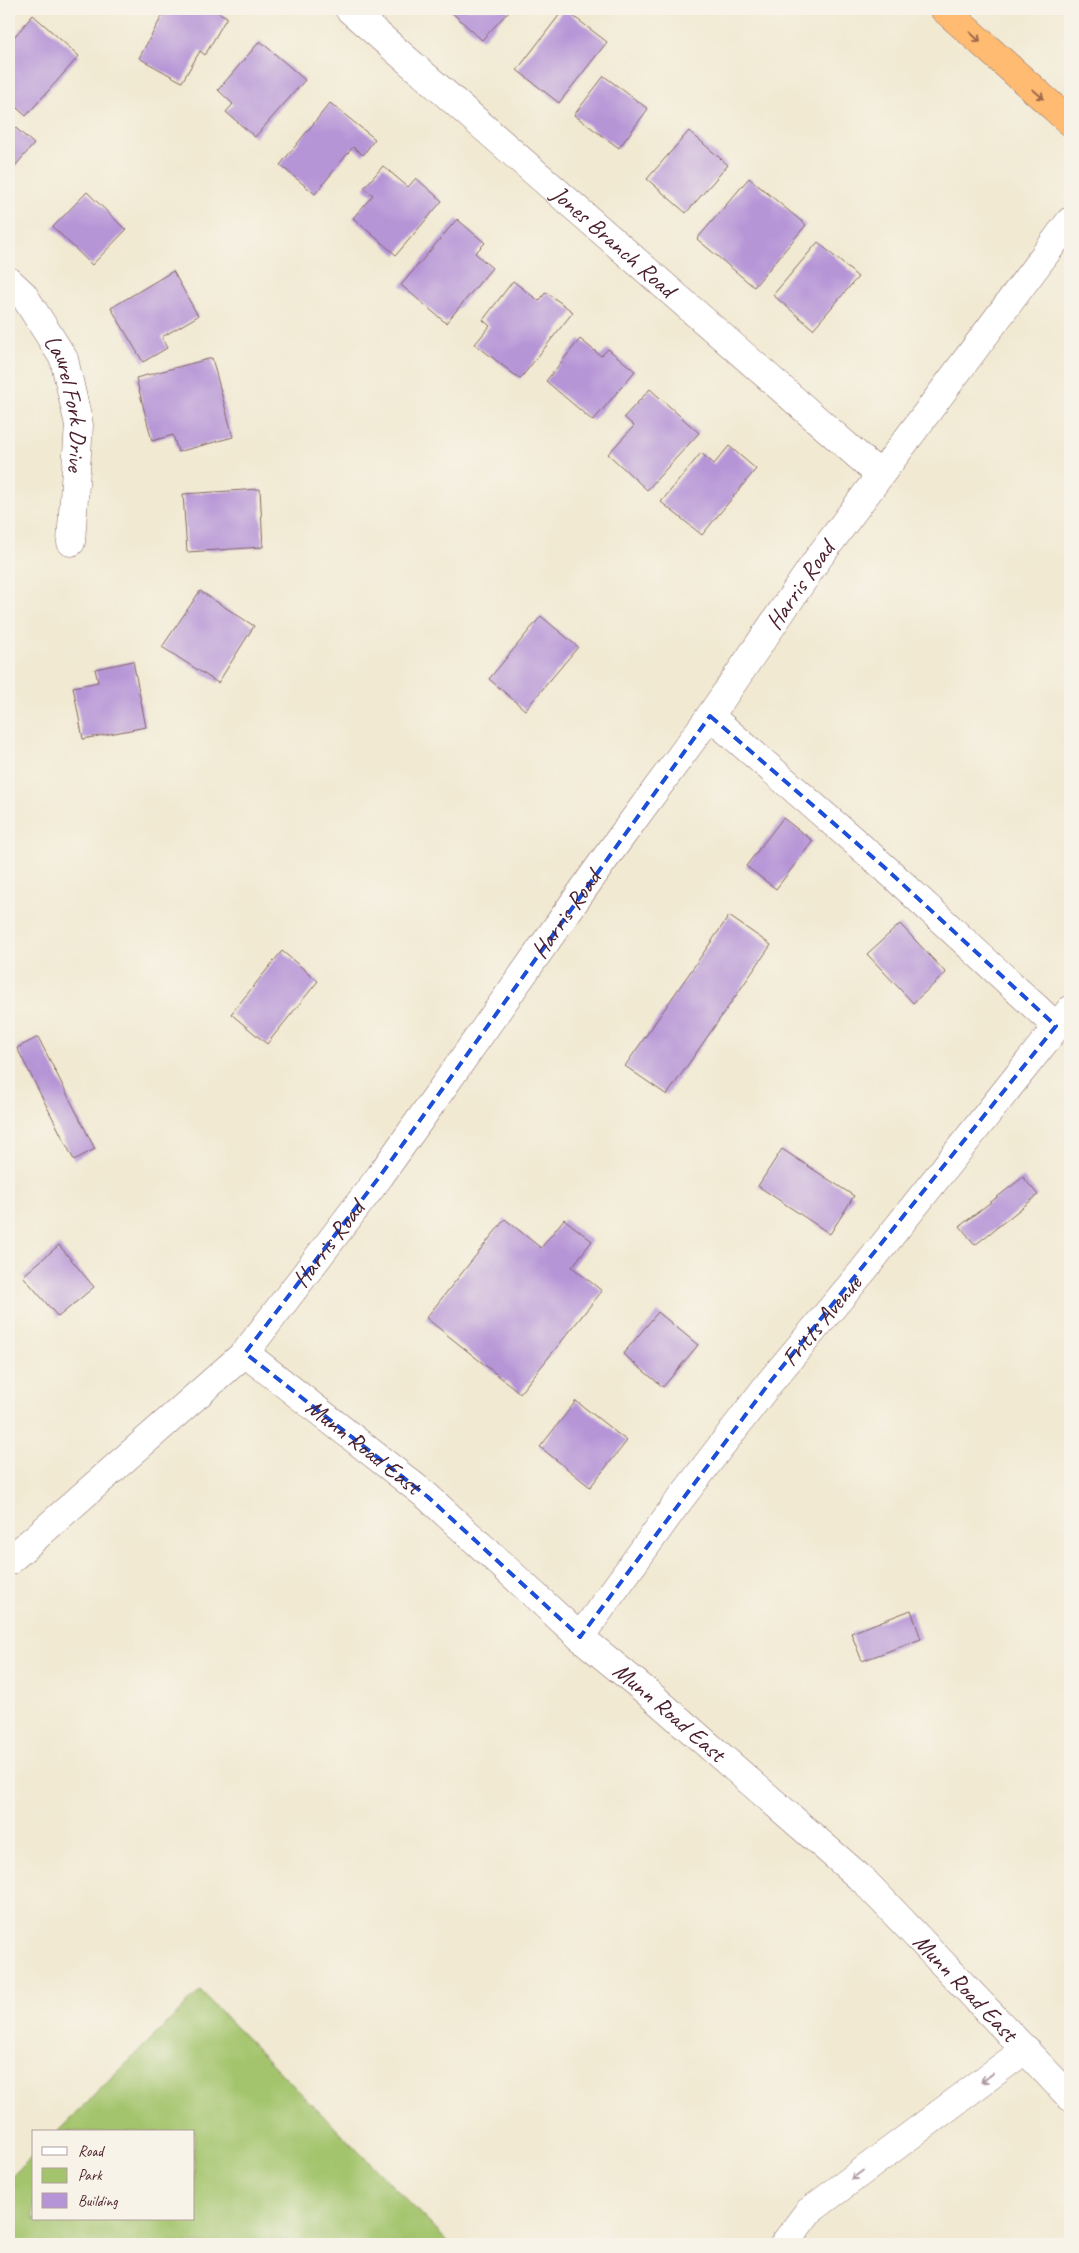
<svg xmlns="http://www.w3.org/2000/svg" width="1079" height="2253" viewBox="0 0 1079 2253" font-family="Caveat,sans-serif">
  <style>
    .green { fill: #a3c46c; stroke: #76724c }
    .building { fill: #b695d7 }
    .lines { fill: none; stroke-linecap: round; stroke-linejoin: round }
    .minor-casing { stroke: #846665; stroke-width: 29 }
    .tertiary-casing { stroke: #846665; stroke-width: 29 }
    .motorway-casing { stroke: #846665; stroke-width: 29 }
    .minor { stroke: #fff; stroke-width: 28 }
    .tertiary { stroke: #fff; stroke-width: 28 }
    .motorway { stroke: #ffbb71; stroke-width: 28 }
    .oneway { stroke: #9b654a }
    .oneway2 { stroke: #ae9aa0 }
    .marked { fill: none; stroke: #1d4ed8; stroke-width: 4; stroke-dasharray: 10 6; stroke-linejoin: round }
    .labels { text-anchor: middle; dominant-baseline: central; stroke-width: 4; stroke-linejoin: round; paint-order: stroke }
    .street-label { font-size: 24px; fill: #4a1f2b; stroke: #f7f3e8 }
  </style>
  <rect width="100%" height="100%" fill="#f7f3e8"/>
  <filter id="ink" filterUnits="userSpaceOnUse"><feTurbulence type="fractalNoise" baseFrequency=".02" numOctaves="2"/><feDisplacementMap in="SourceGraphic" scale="10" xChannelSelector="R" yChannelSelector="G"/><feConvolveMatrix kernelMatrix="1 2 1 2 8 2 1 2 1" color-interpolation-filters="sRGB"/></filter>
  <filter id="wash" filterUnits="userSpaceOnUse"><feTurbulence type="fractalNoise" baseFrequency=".0096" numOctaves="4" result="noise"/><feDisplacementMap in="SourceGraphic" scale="20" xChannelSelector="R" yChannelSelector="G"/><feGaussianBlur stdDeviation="1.12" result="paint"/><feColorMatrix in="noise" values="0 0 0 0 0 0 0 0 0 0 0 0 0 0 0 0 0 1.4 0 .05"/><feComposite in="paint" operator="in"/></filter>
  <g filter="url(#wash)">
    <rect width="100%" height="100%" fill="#f1e9d2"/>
    <path class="green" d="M 200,1991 L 450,2244 L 9,2244 L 9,2179 L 34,2155 L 34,2219 L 194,2219 L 194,2132 L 57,2132 Z"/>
    <g id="blocks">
      <path class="building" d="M 166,9 L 212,9 L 227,17 L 205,55 L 200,51 L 182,82 L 139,58 Z
        M 448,9 L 511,9 L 482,40 Z
        M 564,9 L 607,42 L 559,103 L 517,70 Z
        M 33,15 L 79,56 L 26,116 L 9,101 L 9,43 Z
        M 260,41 L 305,80 L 255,137 L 226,112 L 233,104 L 218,90 Z
        M 604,76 L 648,109 L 619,148 L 574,115 Z
        M 330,103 L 375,139 L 363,155 L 353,147 L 315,194 L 280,165 Z
        M 9,122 L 34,144 L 9,173 Z
        M 689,131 L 728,165 L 686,213 L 647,179 Z
        M 383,166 L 408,187 L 416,178 L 442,201 L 396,255 L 353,218 L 373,195 L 364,188 Z
        M 749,178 L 806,225 L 754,287 L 697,239 Z
        M 87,192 L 126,230 L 92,265 L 53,227 Z
        M 457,219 L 485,243 L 475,253 L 492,268 L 446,323 L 401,285 Z
        M 818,242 L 858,277 L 813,329 L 773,295 Z
        M 173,271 L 198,316 L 162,337 L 167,348 L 143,362 L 111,308 Z
        M 513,281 L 539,301 L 546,292 L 573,312 L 520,379 L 475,344 L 490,326 L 483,320 Z
        M 580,339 L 601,356 L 608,349 L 635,371 L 593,421 L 546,381 Z
        M 212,358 L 233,437 L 178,452 L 173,435 L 152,441 L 136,378 Z
        M 650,389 L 699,433 L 647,490 L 608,454 L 634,426 L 624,417 Z
        M 729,446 L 756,469 L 702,535 L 661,502 L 701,453 L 714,464 Z
        M 260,489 L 263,547 L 187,552 L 183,494 Z
        M 200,591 L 254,626 L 218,683 L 162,647 Z
        M 541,616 L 578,647 L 525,710 L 489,679 Z
        M 133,661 L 146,727 L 83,739 L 73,687 L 98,682 L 95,669 Z
        M 783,818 L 813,841 L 776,889 L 746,866 Z
        M 729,916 L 771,945 L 667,1095 L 625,1066 Z
        M 900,924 L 946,973 L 913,1003 L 867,954 Z
        M 282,951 L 318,981 L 267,1044 L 231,1014 Z
        M 38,1037 L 95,1149 L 74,1160 L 17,1048 Z
        M 782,1149 L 854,1196 L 830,1234 L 758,1186 Z
        M 1023,1177 L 1038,1195 L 975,1245 L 960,1226 Z
        M 505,1219 L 541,1248 L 564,1219 L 592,1241 L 572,1267 L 602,1291 L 520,1393 L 426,1318 Z
        M 59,1245 L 94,1287 L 58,1317 L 23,1276 Z
        M 658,1312 L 698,1345 L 663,1387 L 623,1354 Z
        M 576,1401 L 627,1441 L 590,1487 L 540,1447 Z
        M 911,1610 L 921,1639 L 862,1661 L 851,1633 Z"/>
    </g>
  </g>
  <g filter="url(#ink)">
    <use href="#blocks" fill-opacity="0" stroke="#846665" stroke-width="1"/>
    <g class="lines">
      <defs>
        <g id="minor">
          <path id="s1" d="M 349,9 L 880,475"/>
          <path id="s2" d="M 9,281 L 23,294 L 64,359 L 79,425 L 71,542"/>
          <path d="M 710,716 L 884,867 L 1056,1026"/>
          <path id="s3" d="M 245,1353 L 428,1497 L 580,1637 L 653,1697 L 865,1882 L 1070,2097"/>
          <path id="s4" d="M 580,1637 L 675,1506 L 770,1382 L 862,1272 L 1070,1010"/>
          <path d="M 784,2244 L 808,2212 L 1026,2049"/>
        </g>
        <g id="tertiary">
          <path id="s5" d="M 9,1561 L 245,1353 L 380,1176 L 604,860 L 710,716 L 819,557 L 1070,221"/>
        </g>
        <path id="motorway" d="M 944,9 L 1070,122"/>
      </defs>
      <use href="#minor" class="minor-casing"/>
      <use href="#tertiary" class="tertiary-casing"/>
      <use href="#motorway" class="motorway-casing"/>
      <use href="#minor" class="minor"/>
      <use href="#tertiary" class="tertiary"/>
      <use href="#motorway" class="motorway"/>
    </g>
    <defs><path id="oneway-shaft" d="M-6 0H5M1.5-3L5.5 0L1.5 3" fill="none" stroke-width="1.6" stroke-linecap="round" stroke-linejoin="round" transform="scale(1.25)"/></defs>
    <g class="oneway">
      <use href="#oneway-shaft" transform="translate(975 37) rotate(43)"/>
      <use href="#oneway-shaft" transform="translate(1038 94) rotate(41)"/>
    </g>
    <g class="oneway2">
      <use href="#oneway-shaft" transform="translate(987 2078) rotate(143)"/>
      <use href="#oneway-shaft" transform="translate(857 2175) rotate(143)"/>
    </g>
  </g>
  <path class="marked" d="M 710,716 L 884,867 L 1056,1026 L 770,1382 L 580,1637 L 428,1497 L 245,1353 L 380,1176 Z"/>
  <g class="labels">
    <g class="street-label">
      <text stroke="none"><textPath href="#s1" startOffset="352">Jones Branch Road</textPath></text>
      <text stroke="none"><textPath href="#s2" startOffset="140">Laurel Fork Drive</textPath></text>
      <text stroke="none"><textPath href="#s5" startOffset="1262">Harris Road</textPath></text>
      <text stroke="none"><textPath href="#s5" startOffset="858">Harris Road</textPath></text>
      <text stroke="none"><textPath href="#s5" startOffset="452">Harris Road</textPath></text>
      <text stroke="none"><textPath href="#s4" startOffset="398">Fritts Avenue</textPath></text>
      <text stroke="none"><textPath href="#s3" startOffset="151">Munn Road East</textPath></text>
      <text stroke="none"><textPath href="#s3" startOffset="556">Munn Road East</textPath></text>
      <text stroke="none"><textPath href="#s3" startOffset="961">Munn Road East</textPath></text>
    </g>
  </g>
  <rect width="1079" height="2253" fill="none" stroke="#f7f3e8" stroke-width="30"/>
  <rect x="32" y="2130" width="162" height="90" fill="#f7f3e8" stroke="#b29e9c"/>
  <rect x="42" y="2147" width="25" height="8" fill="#ffffff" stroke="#b29e9c"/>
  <text x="78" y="2156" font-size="15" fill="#4a1f2b">Road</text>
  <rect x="42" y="2168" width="25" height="15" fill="#a3c46c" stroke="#b29e9c"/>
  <text x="78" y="2180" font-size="15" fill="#4a1f2b">Park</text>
  <rect x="42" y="2193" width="25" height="15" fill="#b695d7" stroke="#b29e9c"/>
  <text x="78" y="2206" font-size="15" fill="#4a1f2b">Building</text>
</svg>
